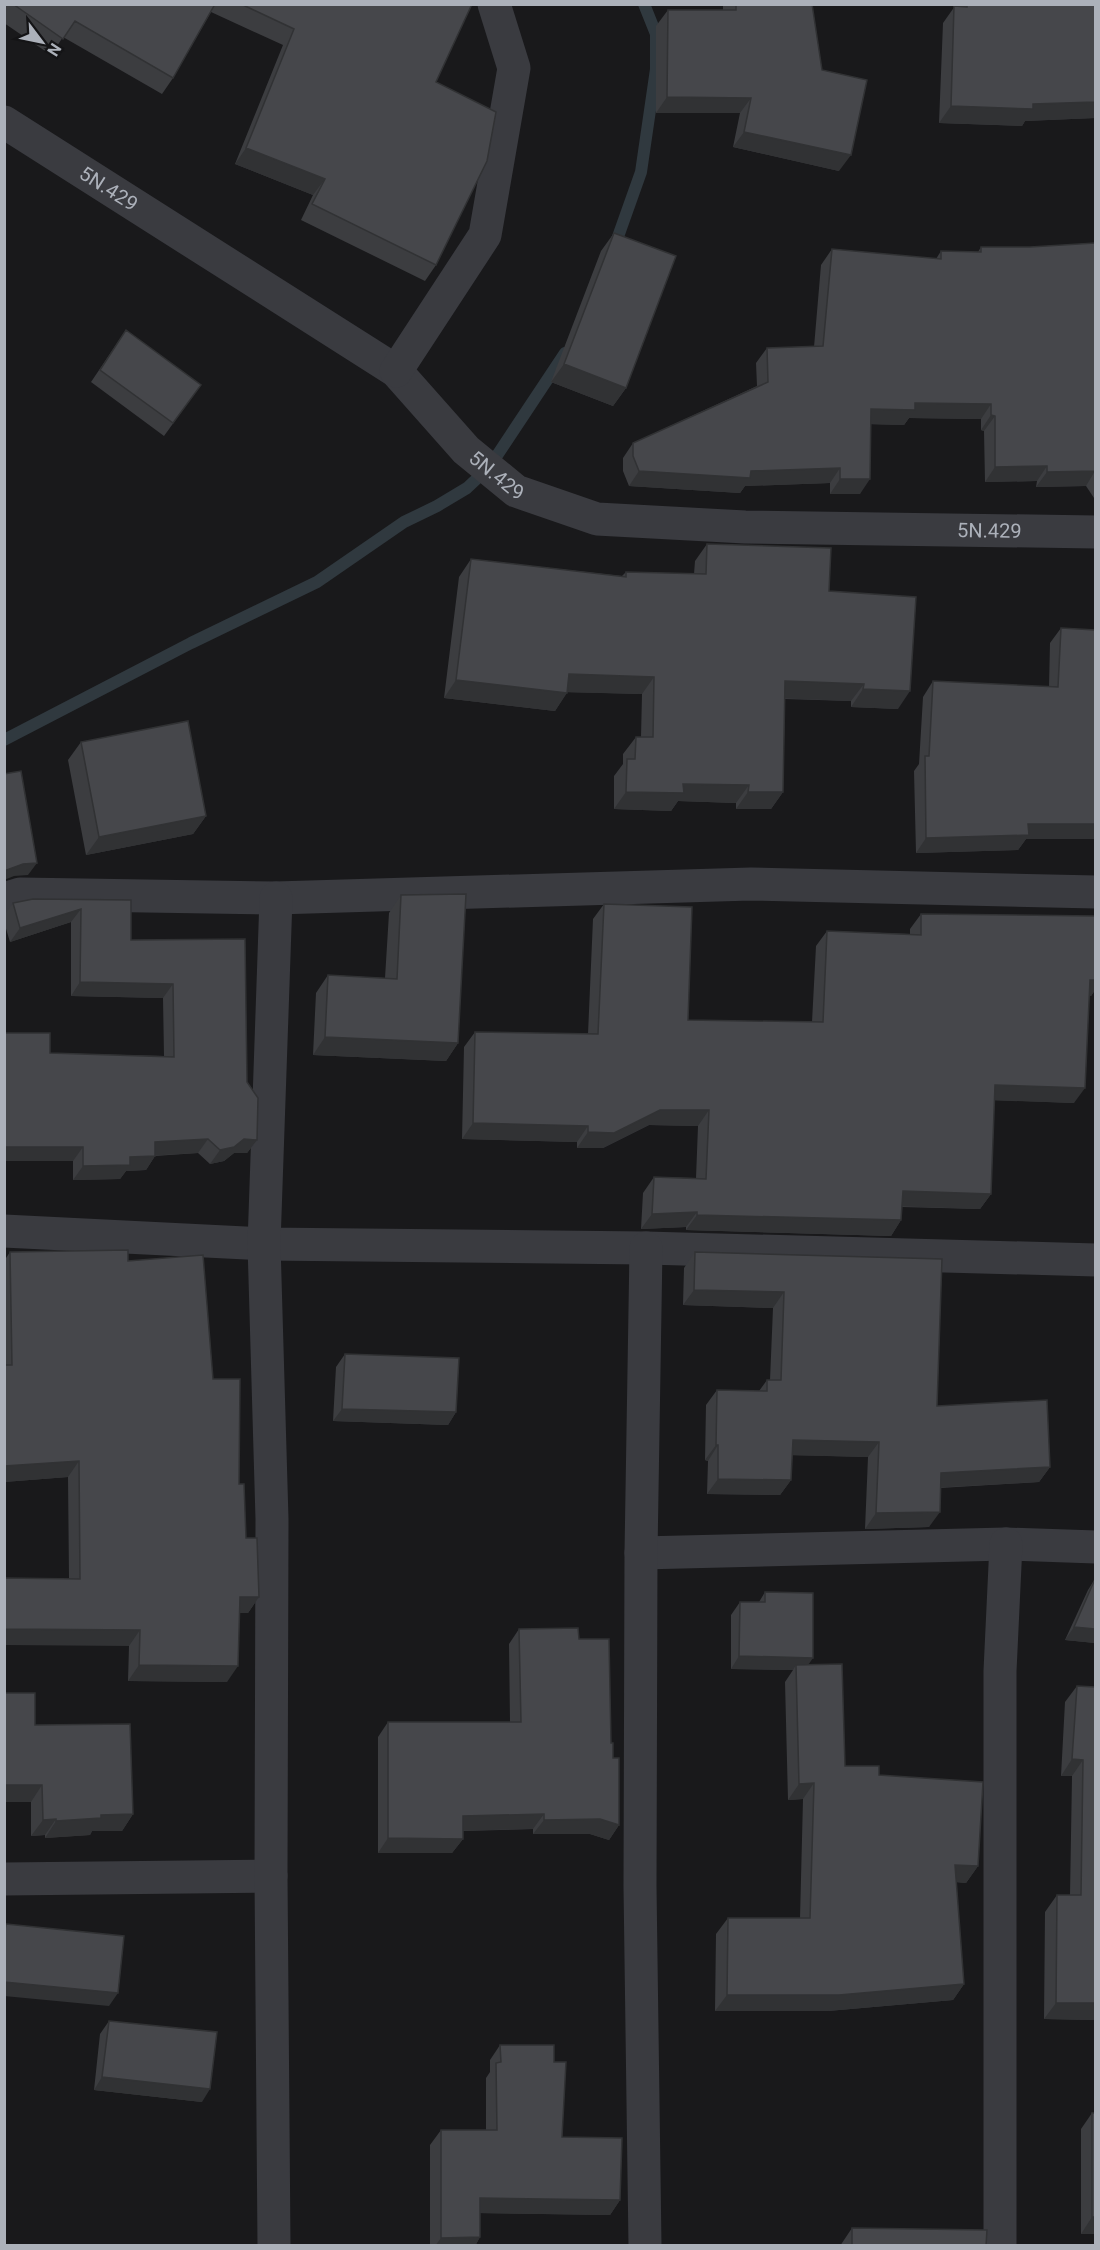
<svg xmlns="http://www.w3.org/2000/svg" width="1100" height="2250" viewBox="0 0 1100 2250" font-family="Roboto,sans-serif">
  <style>
    .lines { fill: none; stroke-linecap: round; stroke-linejoin: round }
    .stream { stroke: #30393f; stroke-width: 12 }
    .street { stroke: #3a3b40; stroke-width: 33 }
    .wall { fill: #3c3d40 }
    .shaded-wall { fill: #313234 }
    .building { fill: #46474b; stroke: #313234; stroke-width: 1.5 }
    .labels { text-anchor: middle; dominant-baseline: central; stroke-width: 4.5; stroke-linejoin: round; paint-order: stroke }
    .street-label { font-size: 20px; fill: #acb1ba; stroke: #141416 }
  </style>
  <rect width="100%" height="100%" fill="#19191b"/>
  <g class="lines">
    <path class="stream" d="M 614,248 L 641,172 L 656,69 L 656,34 L 644,4
      M 4,740 L 191,643 L 317,582 L 404,522 L 437,506 L 467,488 L 484,472 L 498,454 L 565,353"/>
    <g class="street">
      <path id="s1" d="M 4,122 L 396,371 L 466,450 L 516,491 L 597,519 L 745,527 L 1096,532"/>
      <path d="M 396,371 L 485,235 L 514,68 L 494,4"/>
      <path d="M 4,899 L 20,894 L 276,898 L 751,884 L 1096,892"/>
      <path d="M 4,1231 L 264,1244 L 646,1248 L 1096,1260"/>
      <path d="M 641,1553 L 1006,1544 L 1096,1547"/>
      <path d="M 4,1879 L 271,1876"/>
      <path d="M 274,2246 L 271,1876 L 272,1519 L 264,1244 L 276,898"/>
      <path d="M 645,2246 L 640,1886 L 641,1553 L 646,1248"/>
      <path d="M 1000,2246 L 1000,1671 L 1006,1544"/>
    </g>
  </g>
  <path class="wall" d="M 4,4 L 472,4 L 436,82 L 436,265 L 425,281 L 301,220 L 313,195 L 235,164 L 283,45 L 211,12 L 173,78 L 162,94 L 63,37 L 51,55 L 4,23 Z
    M 723,4 L 812,4 L 822,70 L 839,171 L 733,147 L 740,113 L 656,113 L 656,26 L 668,10 L 723,10 Z
    M 955,4 L 1095,4 L 1095,118 L 1025,121 L 1022,126 L 939,123 L 943,23 L 955,6 Z
    M 614,233 L 626,388 L 613,406 L 551,382 L 601,251 Z
    M 1095,243 L 1095,498 L 1094,498 L 1086,486 L 1036,487 L 1037,481 L 985,482 L 984,431 L 981,430 L 981,419 L 909,418 L 904,425 L 871,424 L 860,494 L 830,494 L 830,483 L 745,486 L 740,493 L 629,486 L 623,471 L 623,458 L 633,443 L 757,386 L 756,363 L 767,348 L 814,347 L 821,265 L 832,249 L 936,259 L 941,251 L 978,252 L 981,247 L 1030,247 Z
    M 126,330 L 201,385 L 164,436 L 91,382 Z
    M 707,544 L 829,591 L 898,709 L 851,707 L 851,701 L 785,699 L 783,792 L 771,809 L 736,809 L 736,803 L 678,801 L 671,811 L 614,809 L 614,776 L 623,764 L 623,754 L 636,737 L 641,737 L 642,694 L 567,692 L 555,711 L 444,698 L 459,577 L 471,559 L 622,576 L 626,572 L 694,574 L 695,561 Z
    M 1061,628 L 1095,630 L 1095,839 L 1026,839 L 1018,850 L 916,853 L 914,771 L 919,764 L 923,697 L 933,681 L 1049,687 L 1050,643 Z
    M 81,742 L 206,816 L 193,834 L 86,855 L 68,760 Z
    M 401,895 L 458,1043 L 446,1061 L 313,1055 L 316,993 L 328,975 L 385,978 L 389,913 Z
    M 131,900 L 131,940 L 245,939 L 247,1082 L 257,1140 L 247,1153 L 234,1153 L 224,1161 L 210,1164 L 198,1153 L 155,1156 L 146,1170 L 126,1171 L 120,1179 L 73,1180 L 73,1161 L 50,1053 L 164,1056 L 163,998 L 71,996 L 71,922 L 10,942 L 4,922 L 4,915 L 13,903 Z
    M 604,904 L 688,1020 L 812,1022 L 816,946 L 827,931 L 910,934 L 910,929 L 921,914 L 1095,990 L 1091,996 L 1089,996 L 1074,1103 L 994,1100 L 991,1194 L 980,1209 L 902,1207 L 901,1220 L 891,1236 L 686,1230 L 686,1227 L 641,1229 L 643,1193 L 654,1177 L 696,1178 L 698,1126 L 649,1125 L 603,1148 L 577,1148 L 577,1142 L 462,1139 L 464,1047 L 475,1032 L 588,1034 L 593,919 Z
    M 10,1252 L 128,1261 L 213,1379 L 239,1484 L 246,1538 L 259,1597 L 248,1613 L 239,1613 L 227,1682 L 128,1681 L 129,1646 L 69,1578 L 68,1477 L 4,1482 L 4,1261 Z
    M 695,1252 L 942,1259 L 937,1406 L 1050,1467 L 1039,1482 L 940,1488 L 929,1527 L 865,1529 L 868,1457 L 792,1455 L 791,1480 L 780,1495 L 707,1494 L 708,1461 L 705,1460 L 706,1405 L 717,1390 L 759,1391 L 767,1380 L 770,1380 L 773,1308 L 683,1305 L 684,1268 Z
    M 345,1354 L 456,1412 L 448,1425 L 333,1421 L 336,1367 Z
    M 1095,1579 L 1095,1643 L 1065,1640 L 1088,1590 Z
    M 765,1592 L 808,1665 L 845,1766 L 879,1775 L 978,1866 L 966,1883 L 956,1882 L 964,1984 L 953,2000 L 828,2011 L 715,2011 L 716,1934 L 728,1918 L 800,1918 L 803,1799 L 788,1800 L 785,1682 L 793,1670 L 731,1669 L 731,1615 L 740,1602 L 759,1602 Z
    M 519,1629 L 579,1639 L 611,1743 L 619,1825 L 609,1840 L 590,1834 L 533,1834 L 533,1829 L 463,1831 L 463,1839 L 452,1853 L 378,1853 L 378,1737 L 388,1722 L 510,1722 L 509,1644 Z
    M 1077,1686 L 1095,1687 L 1095,2020 L 1044,2019 L 1045,1912 L 1057,1895 L 1070,1895 L 1072,1776 L 1061,1776 L 1065,1702 Z
    M 4,1693 L 35,1725 L 133,1814 L 122,1831 L 92,1831 L 90,1835 L 45,1838 L 45,1835 L 31,1836 L 31,1802 L 4,1802 Z
    M 109,2021 L 202,2102 L 94,2090 L 100,2034 Z
    M 500,2045 L 554,2062 L 562,2137 L 620,2200 L 610,2215 L 480,2213 L 480,2237 L 475,2246 L 430,2246 L 430,2145 L 441,2130 L 486,2130 L 486,2078 L 490,2072 L 490,2060 Z
    M 1092,2113 L 1095,2113 L 1095,2234 L 1081,2234 L 1081,2129 Z
    M 852,2228 L 986,2246 L 840,2246 Z"/>
  <path class="shaded-wall" d="M 667,97 L 751,98 L 740,113 L 656,113 Z
    M 1095,102 L 1095,118 L 1025,121 L 1022,126 L 939,123 L 951,106 Z
    M 744,132 L 851,155 L 839,171 L 733,147 Z
    M 246,148 L 325,179 L 313,195 L 235,164 Z
    M 564,364 L 626,388 L 613,406 L 551,382 Z
    M 915,403 L 991,404 L 981,419 L 909,418 L 904,425 L 860,424 L 871,409 Z
    M 991,415 L 995,416 L 984,431 L 981,430 Z
    M 1047,466 L 1037,481 L 985,482 L 995,467 Z
    M 840,468 L 830,483 L 745,486 L 740,493 L 629,486 L 639,471 L 751,471 Z
    M 1095,471 L 1086,486 L 1036,487 L 1047,472 Z
    M 840,479 L 870,479 L 860,494 L 830,494 Z
    M 569,674 L 654,677 L 642,694 L 557,692 Z
    M 456,680 L 567,693 L 555,711 L 444,698 Z
    M 785,681 L 864,684 L 851,701 L 773,698 Z
    M 863,689 L 910,691 L 898,709 L 851,707 Z
    M 683,784 L 749,785 L 736,803 L 678,801 L 671,811 L 614,809 L 626,792 Z
    M 748,792 L 783,792 L 771,809 L 736,809 Z
    M 206,816 L 193,834 L 86,855 L 99,837 Z
    M 1028,824 L 1095,824 L 1095,839 L 1026,839 L 1018,850 L 916,853 L 926,838 Z
    M 37,863 L 28,875 L 14,876 L 4,880 L 4,871 L 23,864 Z
    M 81,909 L 71,922 L 10,942 L 20,928 Z
    M 1090,980 L 1095,980 L 1095,990 L 1091,996 L 1079,996 Z
    M 80,982 L 173,984 L 163,998 L 71,996 Z
    M 325,1037 L 458,1043 L 446,1061 L 313,1055 Z
    M 995,1085 L 1085,1088 L 1074,1103 L 984,1100 Z
    M 660,1110 L 709,1110 L 698,1126 L 649,1125 L 603,1148 L 577,1148 L 588,1132 Z
    M 473,1123 L 588,1126 L 577,1142 L 462,1139 Z
    M 208,1139 L 198,1153 L 146,1156 L 155,1142 Z
    M 244,1139 L 257,1140 L 247,1153 L 234,1153 L 224,1161 L 210,1164 L 220,1150 Z
    M 4,1147 L 83,1147 L 73,1161 L 4,1161 Z
    M 155,1156 L 146,1170 L 126,1171 L 120,1179 L 73,1180 L 83,1166 L 130,1157 Z
    M 903,1191 L 991,1194 L 980,1209 L 892,1206 Z
    M 697,1212 L 686,1227 L 641,1229 L 652,1214 Z
    M 697,1215 L 901,1220 L 891,1236 L 686,1230 Z
    M 694,1290 L 784,1292 L 773,1308 L 683,1305 Z
    M 342,1409 L 456,1412 L 448,1425 L 333,1421 Z
    M 793,1440 L 879,1442 L 868,1457 L 782,1455 Z
    M 716,1445 L 718,1445 L 708,1461 L 705,1460 Z
    M 79,1461 L 68,1477 L 4,1482 L 4,1466 Z
    M 1050,1467 L 1039,1482 L 930,1488 L 941,1473 Z
    M 718,1479 L 791,1480 L 780,1495 L 707,1494 Z
    M 940,1512 L 929,1527 L 865,1529 L 876,1513 Z
    M 240,1597 L 259,1597 L 248,1613 L 229,1613 Z
    M 1074,1627 L 1095,1629 L 1095,1643 L 1065,1640 Z
    M 4,1629 L 140,1630 L 129,1646 L 4,1645 Z
    M 739,1656 L 813,1658 L 804,1671 L 796,1665 L 793,1670 L 731,1669 Z
    M 139,1665 L 238,1666 L 227,1682 L 128,1681 Z
    M 1072,1759 L 1083,1760 L 1072,1776 L 1061,1776 Z
    M 814,1783 L 803,1799 L 788,1800 L 799,1784 Z
    M 4,1785 L 42,1785 L 31,1802 L 4,1802 Z
    M 133,1814 L 122,1831 L 92,1831 L 90,1835 L 45,1838 L 56,1821 L 101,1815 Z
    M 544,1814 L 533,1829 L 452,1831 L 463,1816 Z
    M 56,1819 L 45,1835 L 31,1836 L 43,1820 Z
    M 600,1819 L 619,1825 L 609,1840 L 590,1834 L 533,1834 L 544,1820 Z
    M 388,1838 L 463,1839 L 452,1853 L 378,1853 Z
    M 955,1865 L 978,1866 L 966,1883 L 943,1881 Z
    M 4,1982 L 118,1993 L 109,2006 L 4,1996 Z
    M 964,1984 L 953,2000 L 828,2011 L 715,2011 L 727,1995 Z
    M 1056,2003 L 1095,2003 L 1095,2020 L 1044,2019 Z
    M 102,2077 L 210,2089 L 202,2102 L 94,2090 Z
    M 480,2198 L 620,2200 L 610,2215 L 470,2213 Z
    M 1092,2217 L 1095,2217 L 1095,2234 L 1081,2234 Z
    M 480,2237 L 475,2246 L 435,2246 L 441,2238 Z"/>
  <path class="building" d="M 13,4 L 215,4 L 173,78 L 75,21 L 63,39 Z
    M 241,4 L 472,4 L 436,82 L 496,112 L 487,161 L 436,265 L 312,204 L 325,179 L 246,148 L 294,29 Z
    M 736,4 L 812,4 L 822,70 L 867,80 L 851,155 L 744,132 L 751,98 L 667,97 L 668,10 L 736,10 Z
    M 967,4 L 1095,4 L 1095,102 L 1033,104 L 1033,109 L 951,106 L 954,6 L 967,7 Z
    M 614,233 L 676,256 L 626,388 L 564,364 Z
    M 1095,243 L 1095,471 L 1047,472 L 1047,466 L 995,467 L 995,416 L 991,415 L 991,404 L 915,403 L 915,410 L 871,409 L 870,479 L 840,479 L 840,468 L 751,471 L 750,478 L 639,471 L 633,456 L 633,443 L 768,382 L 767,348 L 823,346 L 832,249 L 941,259 L 941,251 L 981,252 L 981,247 L 1030,247 Z
    M 126,330 L 201,385 L 173,423 L 100,370 Z
    M 707,544 L 831,548 L 829,591 L 916,597 L 910,691 L 863,689 L 864,684 L 785,681 L 783,792 L 748,792 L 749,785 L 683,784 L 684,793 L 626,792 L 627,759 L 635,759 L 636,737 L 653,737 L 654,677 L 569,674 L 567,693 L 456,680 L 471,559 L 626,577 L 626,572 L 706,574 Z
    M 1061,628 L 1095,630 L 1095,824 L 1028,824 L 1029,835 L 926,838 L 925,756 L 929,756 L 933,681 L 1058,687 Z
    M 188,721 L 206,816 L 99,837 L 81,742 Z
    M 21,771 L 37,863 L 23,864 L 4,871 L 4,774 Z
    M 466,894 L 458,1043 L 325,1037 L 328,975 L 397,979 L 401,895 Z
    M 33,899 L 131,900 L 131,940 L 245,939 L 247,1082 L 258,1098 L 257,1140 L 244,1139 L 234,1147 L 220,1150 L 208,1139 L 155,1142 L 155,1156 L 130,1157 L 130,1165 L 83,1166 L 83,1147 L 4,1147 L 4,1033 L 50,1033 L 50,1053 L 174,1057 L 173,984 L 80,982 L 81,909 L 20,928 L 13,903 Z
    M 604,904 L 692,907 L 688,1020 L 823,1022 L 827,931 L 921,935 L 921,914 L 1095,916 L 1095,980 L 1090,980 L 1085,1088 L 995,1085 L 991,1194 L 903,1191 L 901,1220 L 697,1215 L 697,1212 L 652,1214 L 654,1177 L 706,1179 L 709,1110 L 660,1110 L 614,1133 L 588,1132 L 588,1126 L 473,1123 L 475,1032 L 598,1034 Z
    M 128,1250 L 128,1261 L 203,1255 L 213,1379 L 240,1379 L 239,1484 L 244,1484 L 246,1538 L 257,1538 L 259,1597 L 240,1597 L 238,1666 L 139,1665 L 140,1630 L 4,1629 L 4,1578 L 80,1579 L 79,1461 L 4,1466 L 4,1365 L 12,1365 L 10,1252 Z
    M 695,1252 L 942,1259 L 937,1406 L 1047,1400 L 1050,1467 L 941,1473 L 940,1512 L 876,1513 L 879,1442 L 793,1440 L 791,1480 L 718,1479 L 718,1445 L 716,1445 L 717,1390 L 767,1391 L 767,1380 L 781,1380 L 784,1292 L 694,1290 Z
    M 345,1354 L 459,1358 L 456,1412 L 342,1409 Z
    M 1095,1579 L 1095,1629 L 1074,1627 Z
    M 765,1592 L 813,1593 L 813,1658 L 739,1656 L 740,1602 L 765,1602 Z
    M 578,1628 L 579,1639 L 609,1639 L 611,1743 L 613,1743 L 613,1758 L 619,1758 L 619,1825 L 600,1819 L 544,1820 L 544,1814 L 463,1816 L 463,1839 L 388,1838 L 388,1722 L 521,1722 L 519,1629 Z
    M 842,1664 L 845,1766 L 879,1766 L 879,1775 L 983,1782 L 978,1866 L 955,1865 L 964,1984 L 839,1995 L 727,1995 L 728,1918 L 810,1918 L 814,1783 L 799,1784 L 796,1665 Z
    M 1077,1686 L 1095,1687 L 1095,2003 L 1056,2003 L 1057,1895 L 1081,1895 L 1083,1760 L 1072,1759 Z
    M 4,1693 L 35,1693 L 35,1725 L 130,1724 L 133,1814 L 101,1815 L 101,1818 L 56,1821 L 56,1819 L 43,1820 L 42,1785 L 4,1785 Z
    M 6,1924 L 124,1936 L 118,1993 L 4,1982 L 4,1936 Z
    M 109,2021 L 217,2032 L 210,2089 L 102,2077 Z
    M 500,2045 L 554,2045 L 554,2062 L 566,2062 L 562,2137 L 622,2138 L 620,2200 L 480,2198 L 480,2237 L 441,2238 L 441,2130 L 497,2130 L 496,2063 L 501,2062 Z
    M 1092,2113 L 1095,2113 L 1095,2217 L 1092,2217 Z
    M 852,2228 L 987,2230 L 986,2246 L 852,2246 Z"/>
  <g class="labels">
    <g class="street-label">
      <text stroke="none"><textPath href="#s1" startOffset="124">5N.429</textPath></text>
      <text stroke="none"><textPath href="#s1" startOffset="610">5N.429</textPath></text>
      <text stroke="none"><textPath href="#s1" startOffset="1113">5N.429</textPath></text>
    </g>
  </g>
  <rect width="1100" height="2250" fill="none" stroke="#acb1ba" stroke-width="12"/>
  <g transform="translate(42 42) rotate(122)" stroke="#141416" stroke-width="4.5" paint-order="stroke">
  <path d="M0-4.5L10 22L0 15L-10 22Z" fill="#acb1ba"/>
  <text y="-9" font-size="16" font-weight="bold" text-anchor="middle" fill="#acb1ba">N</text>
  </g>
</svg>
